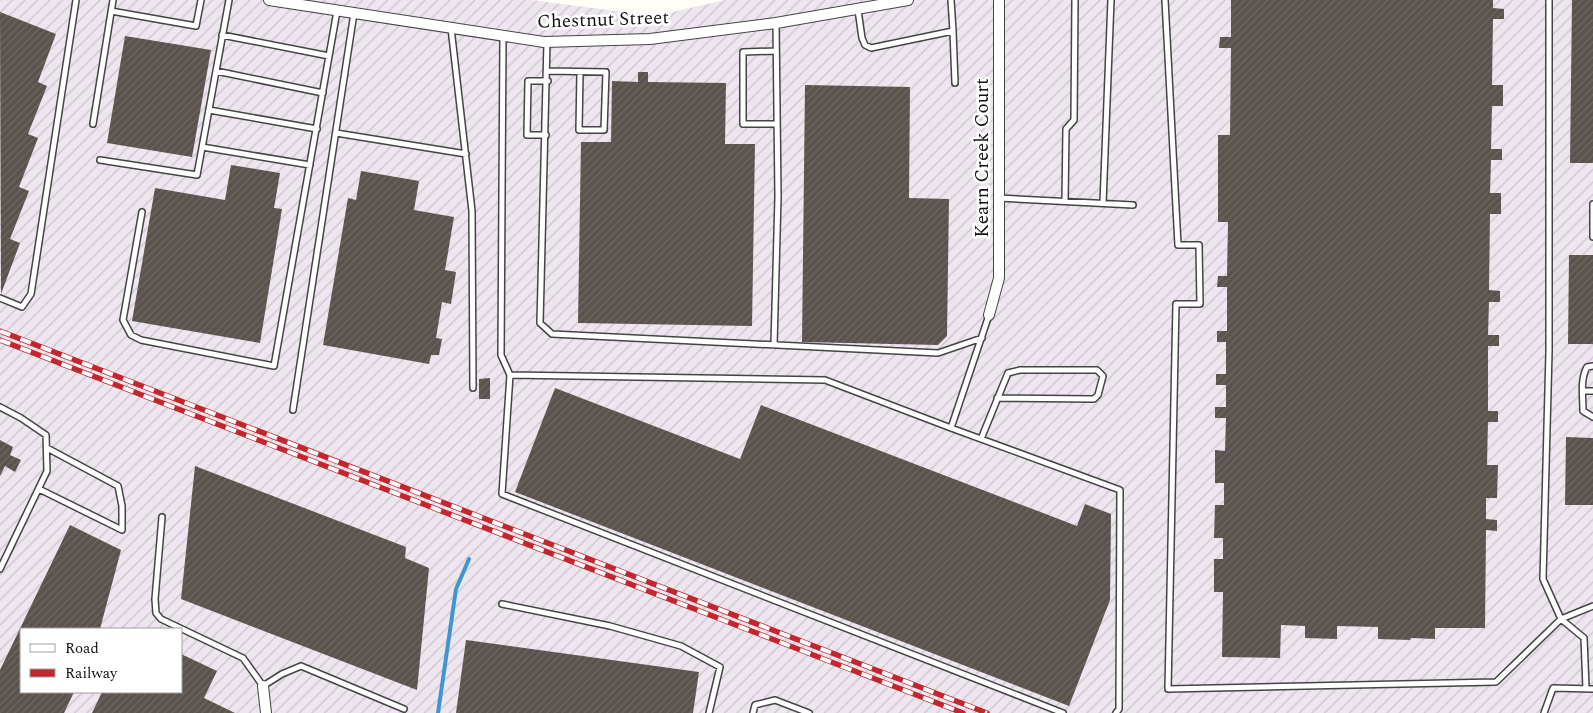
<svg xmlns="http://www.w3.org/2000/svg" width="1593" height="713" viewBox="0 0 1593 713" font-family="Spectral,serif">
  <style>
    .industrial { fill: url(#industrial-furrows); fill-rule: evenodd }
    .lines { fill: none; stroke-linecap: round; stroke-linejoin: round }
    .stream { stroke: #3f96cf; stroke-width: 4 }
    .building { fill: url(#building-hatch) }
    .lane-casing { stroke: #444; stroke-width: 8 }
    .street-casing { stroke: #444; stroke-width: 12 }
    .lane { stroke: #fff; stroke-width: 5 }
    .street { stroke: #fff; stroke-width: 10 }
    .rail-casing { stroke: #c4262e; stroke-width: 5.5 }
    .rail { stroke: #fff; stroke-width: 4; stroke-dasharray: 11; stroke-linecap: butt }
    .labels { text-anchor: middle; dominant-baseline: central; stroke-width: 5; stroke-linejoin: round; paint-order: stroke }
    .street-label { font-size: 19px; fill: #111; stroke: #fff }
  </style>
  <defs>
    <pattern id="industrial-furrows" width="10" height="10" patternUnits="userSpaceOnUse" patternTransform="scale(1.25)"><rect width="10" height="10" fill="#eee6ef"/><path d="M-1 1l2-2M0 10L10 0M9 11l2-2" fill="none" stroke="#cbc4cc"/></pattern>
    <pattern id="building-hatch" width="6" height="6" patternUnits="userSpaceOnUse" patternTransform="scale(1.25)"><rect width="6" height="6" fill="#5a524d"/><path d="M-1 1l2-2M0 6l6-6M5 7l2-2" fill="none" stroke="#6d6662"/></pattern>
  </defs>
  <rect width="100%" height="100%" fill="#fffdf5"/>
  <path class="industrial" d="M 0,0 L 531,0 L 655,16 L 725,0 L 1593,0 L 1593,713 L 0,713 ZM 21,629 L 181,629 L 181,692 L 21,692 Z"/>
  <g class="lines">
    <path class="stream" d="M 438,713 L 456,589 L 469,559"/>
  </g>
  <path class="building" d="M 1231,0 L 1493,0 L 1493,8 L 1504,9 L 1504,19 L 1493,19 L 1492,85 L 1503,85 L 1503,106 L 1492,106 L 1491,149 L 1502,149 L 1502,160 L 1491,160 L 1490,193 L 1501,193 L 1501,214 L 1490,214 L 1489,290 L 1500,291 L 1500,302 L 1489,302 L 1488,335 L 1499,335 L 1499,346 L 1488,346 L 1488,411 L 1498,411 L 1498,422 L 1488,422 L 1487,465 L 1498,465 L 1497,498 L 1486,498 L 1486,519 L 1497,520 L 1497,531 L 1486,530 L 1485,628 L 1435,628 L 1435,639 L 1411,638 L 1410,640 L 1378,639 L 1378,627 L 1337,626 L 1337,639 L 1305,638 L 1305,626 L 1281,625 L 1280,658 L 1222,657 L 1223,592 L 1214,592 L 1214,559 L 1223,559 L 1223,538 L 1214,538 L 1215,505 L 1224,505 L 1224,483 L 1215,483 L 1215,450 L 1225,451 L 1226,418 L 1215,418 L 1215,407 L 1226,407 L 1226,385 L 1216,385 L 1216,374 L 1226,374 L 1226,342 L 1217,342 L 1217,331 L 1227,331 L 1227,287 L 1217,287 L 1218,276 L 1227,276 L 1228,222 L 1218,222 L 1218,135 L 1230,135 L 1231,48 L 1219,48 L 1220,37 L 1231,37 Z
    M 1572,0 L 1593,0 L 1593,163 L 1570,163 Z
    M 0,12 L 56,34 L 38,82 L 47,86 L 28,134 L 38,138 L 19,187 L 29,191 L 10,239 L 20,243 L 1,294 Z
    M 125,36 L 211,50 L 192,157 L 107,143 Z
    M 638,72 L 648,72 L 648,82 L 726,83 L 725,144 L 755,144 L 752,326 L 578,323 L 581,142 L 611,142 L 612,81 L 638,82 Z
    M 805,85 L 910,87 L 909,198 L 949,199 L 947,336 L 938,345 L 802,342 Z
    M 231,165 L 280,173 L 274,208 L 282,209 L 260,343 L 132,321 L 155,188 L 225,200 Z
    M 361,171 L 419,181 L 414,210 L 454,217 L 445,270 L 456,272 L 451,304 L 442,302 L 436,338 L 442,339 L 439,355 L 431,355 L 429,364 L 323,345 L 348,198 L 356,200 Z
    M 1569,255 L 1593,255 L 1593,344 L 1568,344 Z
    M 490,378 L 490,399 L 479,399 L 479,379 Z
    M 555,388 L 740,459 L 761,405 L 1077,526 L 1085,504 L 1111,514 L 1110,600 L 1069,706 L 515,492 Z
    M 1566,437 L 1593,438 L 1593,505 L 1565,505 Z
    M 0,440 L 13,447 L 10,455 L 21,460 L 15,472 L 5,466 L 0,476 Z
    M 195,466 L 406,547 L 405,558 L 429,568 L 417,690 L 181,599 Z
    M 70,525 L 121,550 L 100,629 L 21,629 L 21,692 L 74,692 L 64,713 L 0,713 L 0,670 Z
    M 466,640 L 699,672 L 693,713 L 456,713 Z
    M 181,654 L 217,671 L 204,698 L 235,713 L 92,713 L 102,692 L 181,692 Z"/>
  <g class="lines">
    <defs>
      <path id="lane" d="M 1165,0 L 1178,245 L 1199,245 L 1200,304 L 1176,304 L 1168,689 L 1496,682 L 1561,619 L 1593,606
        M 1549,0 L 1549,352 L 1543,579 L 1561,619 L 1584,638 L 1586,688
        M 858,10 L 862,38 L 865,45 L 871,48 L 953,31 L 951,0
        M 111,11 L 196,26 L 201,0
        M 451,28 L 472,211 L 473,388
        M 953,31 L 955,83
        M 222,35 L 329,56
        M 503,36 L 501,355 L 510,375 L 825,380 L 951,428 L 989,315
        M 547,42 L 540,323 L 552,334 L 938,353 L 982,338
        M 776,51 L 743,52 L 743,124 L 776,124
        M 216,71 L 323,93
        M 548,71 L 606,72 L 604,130 L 579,130 L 580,72
        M 209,110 L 317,129
        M 93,124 L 113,0
        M 336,133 L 466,154
        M 546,135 L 527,135 L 528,81 L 548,81
        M 202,147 L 310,165
        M 100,160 L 197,175 L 229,0
        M 999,198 L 1133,205
        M 1065,201 L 1066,129 L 1074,120 L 1075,0
        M 1103,203 L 1111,0
        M 1593,204 L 1593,237
        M 142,212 L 123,320 L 131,335 L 141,340 L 274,366 L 337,11
        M 0,298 L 22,307 L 31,294 L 76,0
        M 774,345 L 778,197 L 776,23
        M 1593,366 L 1587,367 C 1580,379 1583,397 1583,411 L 1593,417
        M 510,375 L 502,494 L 1063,713
        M 1583,391 L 1593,391
        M 0,407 L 21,418 L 46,435 L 47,471 L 0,569
        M 293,410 L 354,13
        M 951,428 L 1120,490 L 1119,709 L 1116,713
        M 981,439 L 1008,373 L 1020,370 L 1097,370 L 1103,376 L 1098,395 L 1094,399 L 997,398
        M 39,489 L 122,530 L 122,506 L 118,486 L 47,448
        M 162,517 L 155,599 L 156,613 L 161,619 L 243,658 L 263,686 L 282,674 L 301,666 L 404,709
        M 502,604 L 610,626 L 681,646 L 720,667 L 709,713
        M 753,713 L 755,705 L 775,700 L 809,713
        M 1544,713 L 1553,688 L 1593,689"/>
      <path id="street" d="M 269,0 L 544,42 L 650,39 L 776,23 L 908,0
        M 989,315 L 999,278 L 999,0
        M 263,686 L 266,713"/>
    </defs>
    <use href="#lane" class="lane-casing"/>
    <use href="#street" class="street-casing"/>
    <use href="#lane" class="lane"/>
    <use href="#street" class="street"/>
    <defs>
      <path id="rail" d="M 0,331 L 987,713
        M 0,340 L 963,713"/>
    </defs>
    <use href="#rail" class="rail-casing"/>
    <use href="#rail" class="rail"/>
  </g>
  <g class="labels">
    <g class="street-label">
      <text transform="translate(603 20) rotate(-2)">Chestnut Street</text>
      <text transform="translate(982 158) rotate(-90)">Kearn Creek Court</text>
    </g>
  </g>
  <rect x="20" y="628" width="162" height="65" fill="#ffffff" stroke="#a0a0a0"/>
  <rect x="30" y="644" width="25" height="8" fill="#ffffff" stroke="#a0a0a0"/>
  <text x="65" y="653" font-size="15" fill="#111111">Road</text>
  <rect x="30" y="669" width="25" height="8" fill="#c4262e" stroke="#a0a0a0"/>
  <text x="65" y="678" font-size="15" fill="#111111">Railway</text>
</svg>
